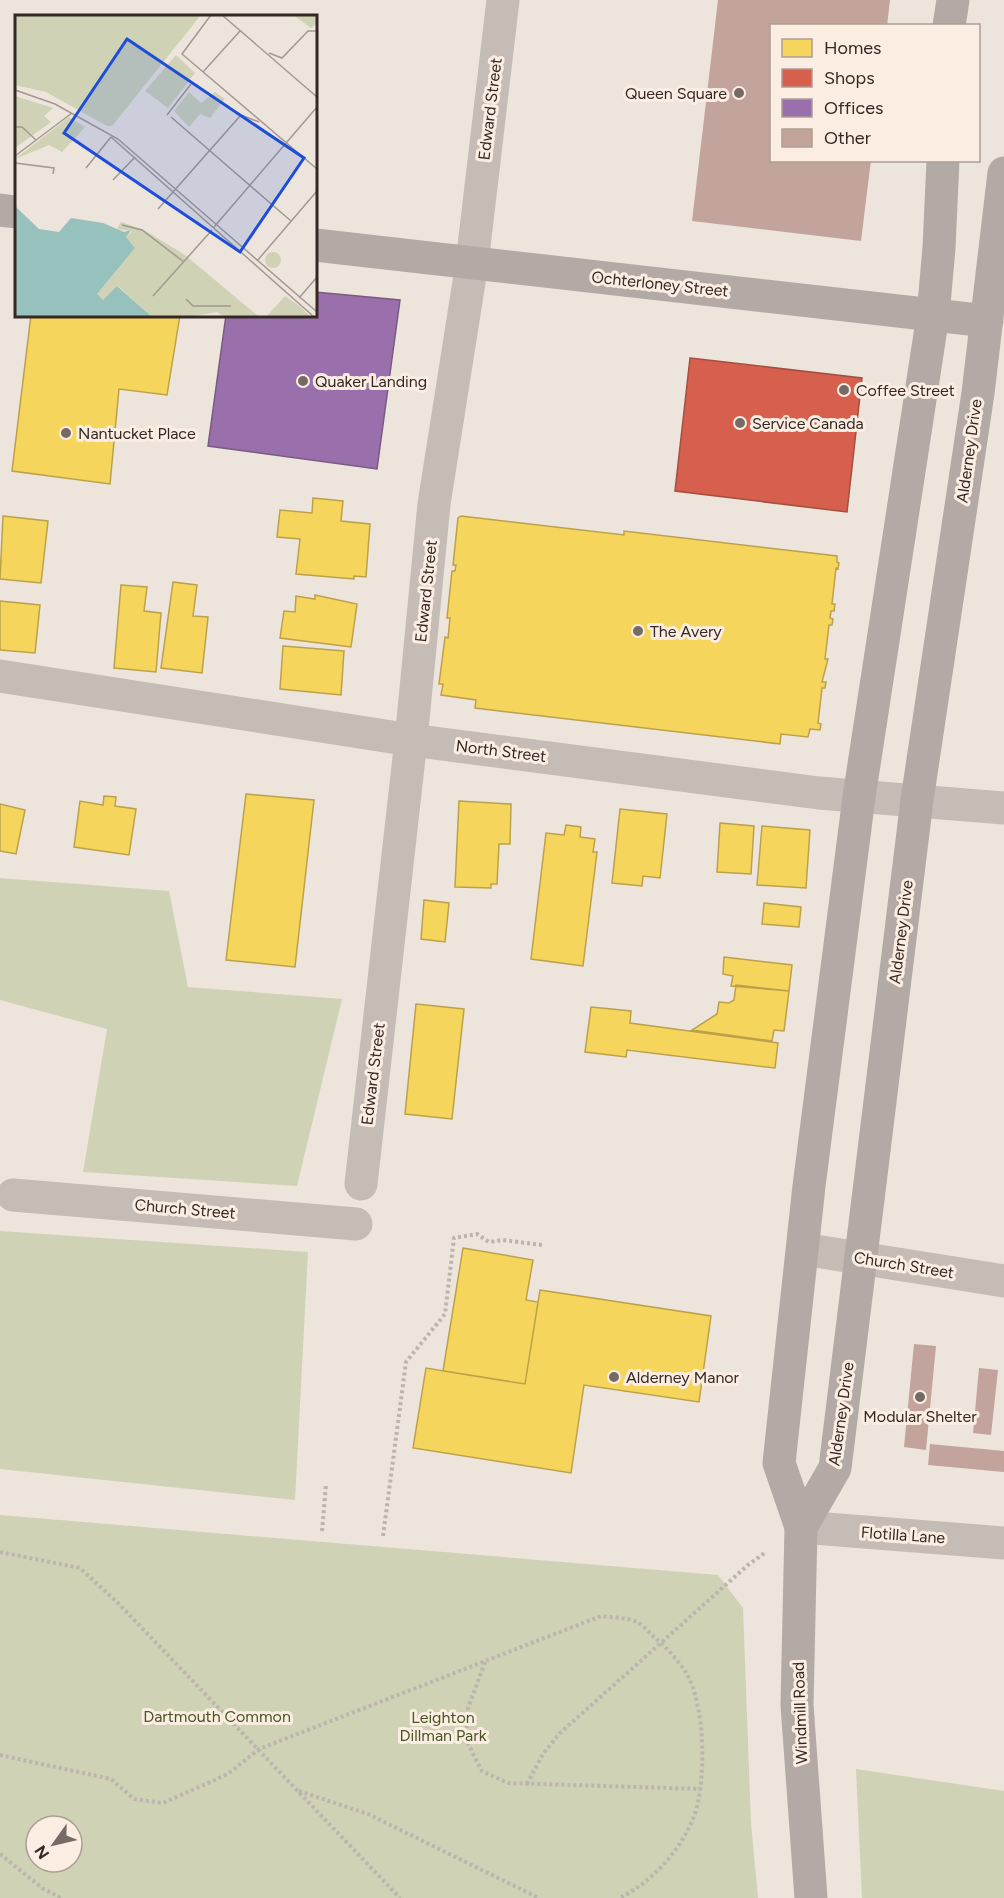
<svg xmlns="http://www.w3.org/2000/svg" width="1004" height="1898" viewBox="0 0 1004 1898" font-family="Figtree,sans-serif">
  <style>
    .green { fill: #cfd2b5; fill-rule: evenodd }
    .homes { fill: #f6d55c; stroke: #bca14b; stroke-width: 1.5 }
    .shops { fill: #d6604d; stroke: #a64f41; stroke-width: 1.5 }
    .offices { fill: #9970ab; stroke: #7b5a82; stroke-width: 1.5 }
    .building { fill: #c2a49c }
    .lines { fill: none; stroke-linecap: round; stroke-linejoin: round }
    .path { stroke: #beb4ae; stroke-width: 4; stroke-dasharray: 3 3; stroke-linecap: butt }
    .minor { stroke: #c5bcb6; stroke-width: 33 }
    .major { stroke: #b4aaa5; stroke-width: 33 }
    .poi-dot { fill: #756a64; stroke: #fbede2; stroke-width: 2 }
    .labels { text-anchor: middle; dominant-baseline: central; stroke-width: 6; stroke-linejoin: round; paint-order: stroke }
    .poi-label { font-size: 16px; fill: #352824; stroke: #fbede2; text-anchor: start }
    .street-label { font-size: 16px; fill: #352824; stroke: #fbede2 }
    .park-label { font-size: 16px; fill: #485526; stroke: #fbede2 }
    .inset-road { fill: none; stroke: #a39992; stroke-width: 1.5 }
    .view { fill: #1d4ed8; fill-opacity: 0.15; stroke: #1d4ed8; stroke-width: 3 }
    .inset-edge { fill: none; stroke: #352824; stroke-width: 3 }
  </style>
  <rect width="100%" height="100%" fill="#ede4dc"/>
  <path class="green" d="M 0,878 L 169,891 L 188,987 L 342,999 L 297,1186 L 83,1172 L 107,1029 L 0,1000 Z
    M 0,1231 L 308,1252 L 295,1500 L 0,1469 Z
    M 0,1515 L 718,1575 L 743,1608 L 751,1823 L 758,1898 L 0,1898 ZM 36,1826 L 72,1826 L 72,1862 L 36,1862 Z
    M 856,1769 L 1004,1791 L 1004,1898 L 862,1898 Z"/>
  <path class="homes" d="M 31,315 L 180,315 L 167,395 L 119,389 L 110,484 L 12,471 Z
    M 313,498 L 343,501 L 341,521 L 370,524 L 366,577 L 354,576 L 354,579 L 296,574 L 300,539 L 277,537 L 280,510 L 312,513 Z
    M 3,516 L 48,521 L 41,583 L 0,579 Z
    M 461,516 L 624,535 L 624,531 L 837,556 L 837,562 L 839,563 L 838,569 L 836,568 L 832,604 L 835,604 L 834,611 L 831,611 L 830,618 L 833,619 L 832,625 L 829,625 L 825,659 L 828,659 L 822,682 L 826,682 L 825,688 L 822,688 L 818,723 L 821,724 L 820,730 L 810,729 L 808,737 L 781,734 L 780,744 L 475,708 L 476,700 L 441,695 L 443,684 L 439,684 L 445,637 L 448,638 L 450,618 L 447,618 L 452,571 L 455,571 L 456,565 L 453,565 L 458,518 Z
    M 173,582 L 197,585 L 193,616 L 208,617 L 202,673 L 161,668 Z
    M 121,585 L 147,587 L 144,611 L 161,613 L 156,672 L 114,668 Z
    M 315,595 L 357,604 L 351,647 L 280,638 L 284,611 L 295,612 L 296,596 L 315,599 Z
    M 0,601 L 40,605 L 35,653 L 0,650 Z
    M 283,646 L 344,651 L 341,695 L 280,689 Z
    M 246,794 L 314,800 L 295,967 L 226,960 Z
    M 104,796 L 116,797 L 115,806 L 136,809 L 129,855 L 74,847 L 80,801 L 103,805 Z
    M 459,801 L 511,804 L 510,844 L 499,844 L 497,884 L 491,884 L 491,888 L 455,887 Z
    M 0,804 L 25,810 L 16,854 L 0,851 Z
    M 620,809 L 667,814 L 660,878 L 643,876 L 642,886 L 612,883 Z
    M 720,823 L 754,826 L 751,874 L 717,872 Z
    M 566,825 L 581,827 L 580,837 L 595,839 L 593,852 L 597,852 L 583,966 L 531,959 L 546,833 L 564,835 Z
    M 762,826 L 810,830 L 806,888 L 757,885 Z
    M 424,900 L 449,903 L 445,942 L 421,939 Z
    M 764,903 L 801,907 L 799,927 L 762,924 Z
    M 724,957 L 792,965 L 789,991 L 731,986 L 733,976 L 723,974 Z
    M 736,985 L 789,991 L 784,1031 L 774,1030 L 772,1041 L 692,1030 L 717,1014 L 719,1002 L 729,1003 L 734,1000 Z
    M 416,1004 L 464,1009 L 452,1119 L 405,1114 Z
    M 591,1007 L 631,1011 L 630,1023 L 778,1043 L 775,1068 L 627,1050 L 626,1057 L 585,1052 Z
    M 463,1248 L 533,1260 L 526,1300 L 538,1302 L 525,1384 L 443,1371 Z
    M 540,1290 L 711,1316 L 699,1402 L 584,1385 L 571,1473 L 413,1448 L 426,1368 L 525,1384 Z"/>
  <path class="shops" d="M 690,358 L 862,378 L 847,512 L 675,491 Z"/>
  <path class="offices" d="M 315,292 L 400,300 L 377,469 L 208,446 L 226,315 L 315,315 Z"/>
  <path class="building" d="M 718,0 L 890,0 L 887,26 L 772,26 L 772,160 L 871,160 L 861,241 L 692,221 Z
    M 914,1344 L 936,1346 L 926,1450 L 904,1447 Z
    M 979,1368 L 998,1370 L 991,1435 L 973,1433 Z
    M 930,1444 L 1004,1451 L 1004,1472 L 928,1465 Z"/>
  <g class="lines">
    <path class="path" d="M 322,1531 L 326,1485
      M 383,1536 L 406,1362 L 445,1314 L 454,1238 L 477,1234 L 489,1242 L 503,1240 L 542,1245
      M 0,1552 L 80,1568 L 120,1605 L 400,1898
      M 485,1662 L 468,1708 L 466,1740 L 482,1771 L 508,1783 L 700,1789
      M 0,1755 L 111,1779 L 134,1799 L 163,1803 L 228,1774 L 259,1749 L 601,1616 C 611,1618 627,1617 637,1622 C 643,1625 649,1632 654,1637 C 665,1646 677,1659 685,1671 C 706,1703 707,1784 693,1819 C 680,1851 650,1884 619,1898
      M 527,1784 L 543,1754 L 560,1733 L 748,1565 L 766,1552
      M 299,1791 L 368,1814 L 539,1898
      M 0,1854 L 42,1888 L 61,1898"/>
    <path class="minor" d="M 0,676 L 411,740 L 819,793 L 1004,808
      M 361,1184 L 411,740 L 434,504 L 472,263 L 503,0
      M 13,1195 L 356,1224
      M 803,1249 L 1004,1281
      M 801,1527 L 1004,1543"/>
    <path class="major" d="M 949,26 L 953,0
      M 0,210 L 16,212
      M 315,245 L 987,321
      M 801,1527 L 835,1468 L 917,800 L 978,393 L 1004,173
      M 811,1898 L 797,1705 L 801,1527 L 779,1463 L 809,1186 L 859,797 L 933,315 L 939,248 L 943,160"/>
  </g>
  <g class="poi-dot">
    <circle cx="739" cy="93" r="6"/>
    <circle cx="303" cy="381" r="6"/>
    <circle cx="844" cy="390" r="6"/>
    <circle cx="740" cy="423" r="6"/>
    <circle cx="66" cy="433" r="6"/>
    <circle cx="638" cy="631" r="6"/>
    <circle cx="614" cy="1377" r="6"/>
    <circle cx="920" cy="1397" r="6"/>
  </g>
  <g class="labels">
    <g class="poi-label">
      <text x="727" y="93" text-anchor="end">Queen Square</text>
      <text x="315" y="381">Quaker Landing</text>
      <text x="856" y="390">Coffee Street</text>
      <text x="752" y="423">Service Canada</text>
      <text x="78" y="433">Nantucket Place</text>
      <text x="650" y="631">The Avery</text>
      <text x="626" y="1377">Alderney Manor</text>
      <text x="920" y="1416" text-anchor="middle">Modular Shelter</text>
    </g>
    <g class="street-label">
      <text transform="translate(490 109) rotate(-83)">Edward Street</text>
      <text transform="translate(660 284) rotate(6)">Ochterloney Street</text>
      <text transform="translate(969 451) rotate(-82)">Alderney Drive</text>
      <text transform="translate(426 591) rotate(-84)">Edward Street</text>
      <text transform="translate(501 751) rotate(7)">North Street</text>
      <text transform="translate(901 932) rotate(-83)">Alderney Drive</text>
      <text transform="translate(373 1074) rotate(-83)">Edward Street</text>
      <text transform="translate(185 1209) rotate(5)">Church Street</text>
      <text transform="translate(904 1265) rotate(9)">Church Street</text>
      <text transform="translate(841 1414) rotate(-82)">Alderney Drive</text>
      <text transform="translate(903 1535) rotate(4)">Flotilla Lane</text>
      <text transform="translate(800 1713) rotate(-92)">Windmill Road</text>
    </g>
    <g class="park-label">
      <text x="217" y="1716">Dartmouth Common</text>
      <text x="443" y="1717">Leighton<tspan x="443" dy="18">Dillman Park</tspan></text>
    </g>
  </g>
  <g transform="translate(15 15)">
    <rect width="302" height="302" fill="#ede4dc"/>
    <path d="M 0,0 L 186,0 L 97,111 L 92,111 L 31,77 L 0,70 ZM 278,0 L 301,0 L 301,9 L 296,13 ZM 161,40 L 180,58 L 153,93 L 130,76 ZM 174,77 L 186,88 L 200,77 L 210,84 L 195,103 L 185,99 L 174,112 L 159,96 ZM 0,81 L 38,93 L 29,101 L 36,107 L 0,133 ZM 54,102 L 70,112 L 47,137 L 34,130 L 0,144 ZM 106,207 L 129,215 L 170,240 L 243,301 L 208,301 L 202,297 L 180,301 L 136,301 L 103,271 L 88,285 L 84,283 L 82,279 L 120,233 L 111,222 L 117,216 L 102,214 ZM250 245a8 8 0 1 1 16 0a8 8 0 1 1-16 0ZM 270,281 L 282,289 L 295,301 L 252,301 Z" fill="#cfd2b5"/>
    <path d="M 0,191 L 24,214 L 44,217 L 56,203 L 88,208 L 109,217 L 116,215 L 111,222 L 120,233 L 82,279 L 88,285 L 102,271 L 136,301 L 0,301 Z" fill="#97c1bc"/>
    <path class="inset-road" d="M 196,0 L 167,39 L 302,154M 207,0 L 302,82M 254,38 L 267,43 L 293,16 L 302,16M 188,57 L 225,16M 0,75 L 40,89 L 103,124 L 302,297M 152,100 L 176,69M 156,102 L 276,206M 1,112 L 7,112 L 21,125M 96,122 L 298,301M 0,141 L 57,98M 0,148 L 39,153 L 38,159M 71,153 L 96,122M 98,165 L 120,142M 143,194 L 226,100 L 244,107M 107,210 L 127,215 L 169,247M 199,212 L 302,92M 242,246 L 302,176M 138,281 L 197,215M 284,283 L 302,262M 171,284 L 178,291 L 216,291"/>
    <path class="view" d="M 112,24 L 289,143 L 225,237 L 49,118 Z"/>
    <rect width="302" height="302" class="inset-edge"/>
  </g>
  <rect x="770" y="24" width="210" height="138" fill="#fbede2" stroke="#ac9e96" stroke-width="1.5"/>
  <rect x="782" y="39" width="30" height="18" fill="#f6d55c" stroke="#ac9e96" stroke-width="1.5"/>
  <text x="824" y="54" font-size="18" fill="#352824">Homes</text>
  <rect x="782" y="69" width="30" height="18" fill="#d6604d" stroke="#ac9e96" stroke-width="1.5"/>
  <text x="824" y="84" font-size="18" fill="#352824">Shops</text>
  <rect x="782" y="99" width="30" height="18" fill="#9970ab" stroke="#ac9e96" stroke-width="1.5"/>
  <text x="824" y="114" font-size="18" fill="#352824">Offices</text>
  <rect x="782" y="129" width="30" height="18" fill="#c2a49c" stroke="#ac9e96" stroke-width="1.5"/>
  <text x="824" y="144" font-size="18" fill="#352824">Other</text>
  <g transform="translate(54 1844) rotate(236)"><circle r="28" fill="#fbede2" stroke="#ac9e96" stroke-width="1.5"/>
  <path d="M0-4.5L10 22L0 15L-10 22Z" fill="#756a64"/>
  <text y="-9" font-size="16" font-weight="bold" text-anchor="middle" fill="#352824">N</text>
  </g>
</svg>
